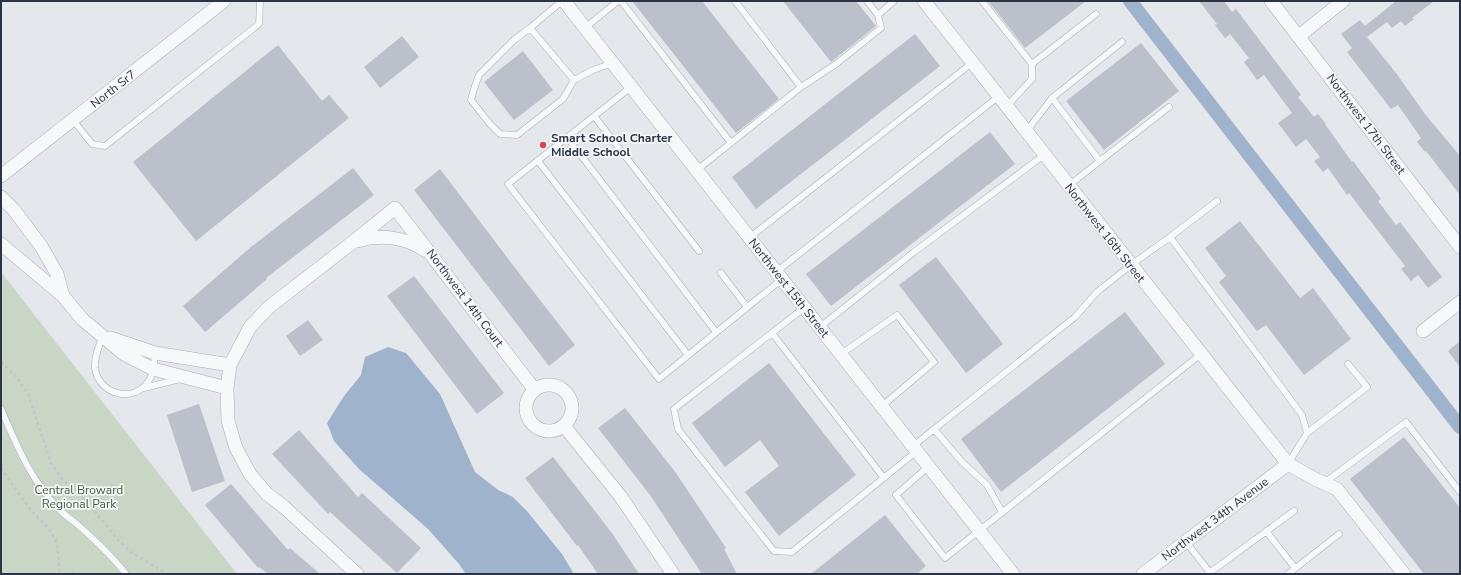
<svg xmlns="http://www.w3.org/2000/svg" width="1461" height="575" viewBox="0 0 1461 575" font-family="'Nunito Sans',sans-serif">
  <style>
    .green { fill: #c9d6c5 }
    .water { fill: #9fb4cc }
    .lines { fill: none; stroke-linecap: round; stroke-linejoin: round }
    .canal { stroke: #9fb4cc; stroke-width: 14 }
    .building { fill: #bbc0ca }
    .service-casing { stroke: #a9aeb7; stroke-width: 7 }
    .minor-casing { stroke: #a9aeb7; stroke-width: 14 }
    .path { stroke: #c2c5cb; stroke-width: 2.5; stroke-dasharray: 3 3; stroke-linecap: butt }
    .service { stroke: #f7f8fa; stroke-width: 6 }
    .minor { stroke: #f7f8fa; stroke-width: 13 }
    .poi-dot { fill: #d1495b; stroke: #f4f6f9; stroke-width: 1.5 }
    .labels { text-anchor: middle; dominant-baseline: central; stroke-width: 3.5; stroke-linejoin: round; paint-order: stroke }
    .street-label { font-size: 12px; fill: #2b3445; stroke: #f4f6f9 }
    .poi-label { font-size: 12px; font-weight: bold; fill: #2b3445; stroke: #f4f6f9; text-anchor: start }
    .park-label { font-size: 12px; fill: #3f6138; stroke: #f4f6f9 }
  </style>
  <rect width="100%" height="100%" fill="#e4e7ec"/>
  <path class="green" d="M 1,272 L 237,574 L 1,574 Z"/>
  <path class="water" d="M 388,347 L 406,353 L 440,394 L 475,472 L 498,490 L 513,497 L 526,510 L 562,554 L 574,574 L 466,574 L 459,564 L 428,529 L 359,469 L 334,441 L 327,423 L 344,396 L 361,375 L 365,357 Z"/>
  <g class="lines">
    <path class="canal" d="M 1130,1 L 1460,427"/>
  </g>
  <path class="building" d="M 632,1 L 702,1 L 779,99 L 736,133 Z
    M 783,1 L 856,1 L 876,26 L 831,62 Z
    M 988,1 L 1086,1 L 1025,48 Z
    M 1199,1 L 1224,1 L 1232,12 L 1236,9 L 1301,95 L 1298,97 L 1314,117 L 1318,114 L 1326,124 L 1325,124 L 1352,162 L 1353,161 L 1381,199 L 1378,201 L 1396,225 L 1400,222 L 1442,277 L 1428,288 L 1418,275 L 1411,281 L 1401,269 L 1405,266 L 1349,193 L 1347,195 L 1328,168 L 1323,172 L 1314,161 L 1320,157 L 1306,139 L 1296,147 L 1278,123 L 1292,113 L 1264,75 L 1257,80 L 1244,62 L 1249,58 L 1230,34 L 1225,38 L 1215,25 L 1217,24 Z
    M 1396,1 L 1434,1 L 1412,18 L 1414,19 L 1405,26 L 1401,21 L 1392,28 L 1387,22 L 1367,37 L 1396,73 L 1425,114 L 1460,156 L 1460,195 L 1426,151 L 1425,152 L 1417,142 L 1421,138 L 1398,105 L 1391,109 L 1347,52 L 1352,48 L 1341,34 L 1360,20 L 1365,26 Z
    M 915,34 L 940,66 L 756,209 L 732,177 Z
    M 402,36 L 419,57 L 380,88 L 364,67 Z
    M 1141,43 L 1179,91 L 1104,150 L 1066,101 Z
    M 278,45 L 322,101 L 329,95 L 349,118 L 196,241 L 133,162 Z
    M 523,51 L 553,90 L 514,120 L 484,82 Z
    M 990,132 L 1015,164 L 831,306 L 806,274 Z
    M 353,168 L 374,195 L 266,278 L 267,279 L 205,332 L 183,306 L 251,247 Z
    M 440,169 L 522,277 L 575,345 L 549,366 L 414,190 Z
    M 1240,221 L 1300,298 L 1313,288 L 1351,339 L 1304,375 L 1266,325 L 1257,331 L 1219,282 L 1226,276 L 1205,248 Z
    M 936,257 L 1003,344 L 966,373 L 899,285 Z
    M 414,276 L 504,393 L 477,414 L 387,296 Z
    M 1125,312 L 1165,364 L 1001,492 L 961,439 Z
    M 308,320 L 323,340 L 300,356 L 286,336 Z
    M 1460,341 L 1460,367 L 1448,351 Z
    M 769,363 L 856,475 L 779,536 L 745,492 L 779,466 L 760,440 L 725,467 L 692,423 Z
    M 199,404 L 225,481 L 192,492 L 167,415 Z
    M 625,408 L 676,473 L 726,548 L 724,549 L 737,574 L 702,574 L 650,495 L 598,428 Z
    M 299,430 L 358,497 L 362,493 L 421,548 L 397,573 L 330,512 L 328,514 L 272,454 Z
    M 1404,437 L 1460,508 L 1460,574 L 1424,574 L 1350,479 Z
    M 553,457 L 612,533 L 639,574 L 598,574 L 578,545 L 577,546 L 525,478 Z
    M 231,484 L 288,550 L 290,548 L 320,574 L 268,574 L 259,567 L 258,568 L 205,505 Z
    M 885,515 L 926,566 L 917,574 L 811,574 Z"/>
  <g class="lines">
    <defs>
      <path id="service" d="M 562,1 L 530,28 L 574,80 L 593,70 L 613,63
        M 621,1 L 731,143
        M 867,1 L 878,15 L 894,1
        M 982,1 L 1032,64
        M 530,28 L 514,40 L 479,75 L 474,89 L 471,100 L 490,124 L 500,134 L 517,135 L 563,99 L 574,80
        M 585,28 L 618,1
        M 631,87 L 508,184 L 659,379 L 782,279
        M 801,87 L 836,64 L 881,28 L 878,15
        M 1006,107 L 1032,79 L 1032,64 L 1096,14
        M 594,116 L 699,251
        M 73,120 L 92,144 L 105,146 L 259,24 L 260,3 L 259,1
        M 1026,132 L 1052,98
        M 567,137 L 716,332
        M 538,161 L 688,355
        M 1100,161 L 1052,98 L 1122,42
        M 697,170 L 801,87 L 735,1
        M 1068,186 L 1169,107
        M 1170,237 L 1217,201
        M 749,238 L 972,63
        M 776,272 L 998,97
        M 721,273 L 747,307
        M 804,308 L 674,409 L 678,429 L 774,551 L 792,552 L 917,451
        M 820,327 L 914,252 L 1044,155
        M 772,333 L 884,478
        M 103,335 C 99,346 94,357 95,368 C 98,394 133,404 148,382 C 154,374 154,363 155,353
        M 841,354 L 897,315 L 934,362 L 882,406
        M 144,388 L 180,379
        M 1,409 C 17,446 31,481 60,510 C 65,516 73,520 79,526 C 96,541 112,556 126,574
        M 934,429 L 962,462 L 987,485 L 1002,512
        M 913,446 L 1075,317 L 1097,292 L 1131,265 L 1170,237 L 1302,415 L 1307,433
        M 1288,464 L 1307,433 L 1367,387 L 1348,364
        M 929,466 L 896,495 L 945,558 L 1201,354
        M 1324,483 L 1406,422 L 1460,492
        M 1266,531 L 1295,568
        M 1186,542 L 1211,574
        M 1208,574 L 1294,511
        M 1288,574 L 1339,534"/>
      <path id="minor" d="M 564,1 L 1013,574
        M 924,1 L 1288,464 L 1315,479 L 1337,489 L 1404,574
        M 1271,1 L 1460,247
        M 1299,36 L 1343,1
        M 1,176 L 224,1
        M 1,197 L 14,210 L 41,246 L 57,274 L 63,296
        M 357,241 C 380,234 406,237 426,251
        M 1,244 L 63,296 L 82,319 L 124,354 L 153,369 L 227,388
        M 1423,331 L 1460,302
        M 110,338 L 155,353 L 230,365
        M526 408a23 23 0 1 1 46 0a23 23 0 1 1-46 0Z
        M 564,426 L 621,497 L 673,574
        M 357,574 L 284,507 L 267,494 L 250,474 L 236,448 L 228,421 L 227,388 L 230,365 L 250,327 L 269,307 L 353,242 L 395,208 L 534,389
        M 1143,574 L 1288,464"/>
    </defs>
    <use href="#service" class="service-casing"/>
    <use href="#minor" class="minor-casing"/>
    <path class="path" d="M 1,362 L 14,374 L 28,394 L 51,463 L 63,480 L 89,504 L 118,540 L 131,552 L 167,574
      M 1,468 L 30,509 L 50,530 L 57,543 L 60,574
      M 72,574 L 76,571"/>
    <use href="#service" class="service"/>
    <use href="#minor" class="minor"/>
  </g>
  <circle class="poi-dot" cx="543" cy="145" r="4"/>
  <g class="labels">
    <g class="street-label">
      <text transform="translate(113 89) rotate(-38)">North Sr7</text>
      <text transform="translate(1366 124) rotate(53)">Northwest 17th Street</text>
      <text transform="translate(1105 233) rotate(52)">Northwest 16th Street</text>
      <text transform="translate(789 288) rotate(52)">Northwest 15th Street</text>
      <text transform="translate(465 298) rotate(53)">Northwest 14th Court</text>
      <text transform="translate(1215 519) rotate(-37)">Northwest 34th Avenue</text>
    </g>
    <g class="poi-label">
      <text x="551" y="138">Smart School Charter<tspan x="551" dy="14">Middle School</tspan></text>
    </g>
    <g class="park-label">
      <text x="79" y="490">Central Broward<tspan x="79" dy="14">Regional Park</tspan></text>
    </g>
  </g>
  <rect width="1461" height="575" fill="none" stroke="#2b3445" stroke-width="4"/>
</svg>
